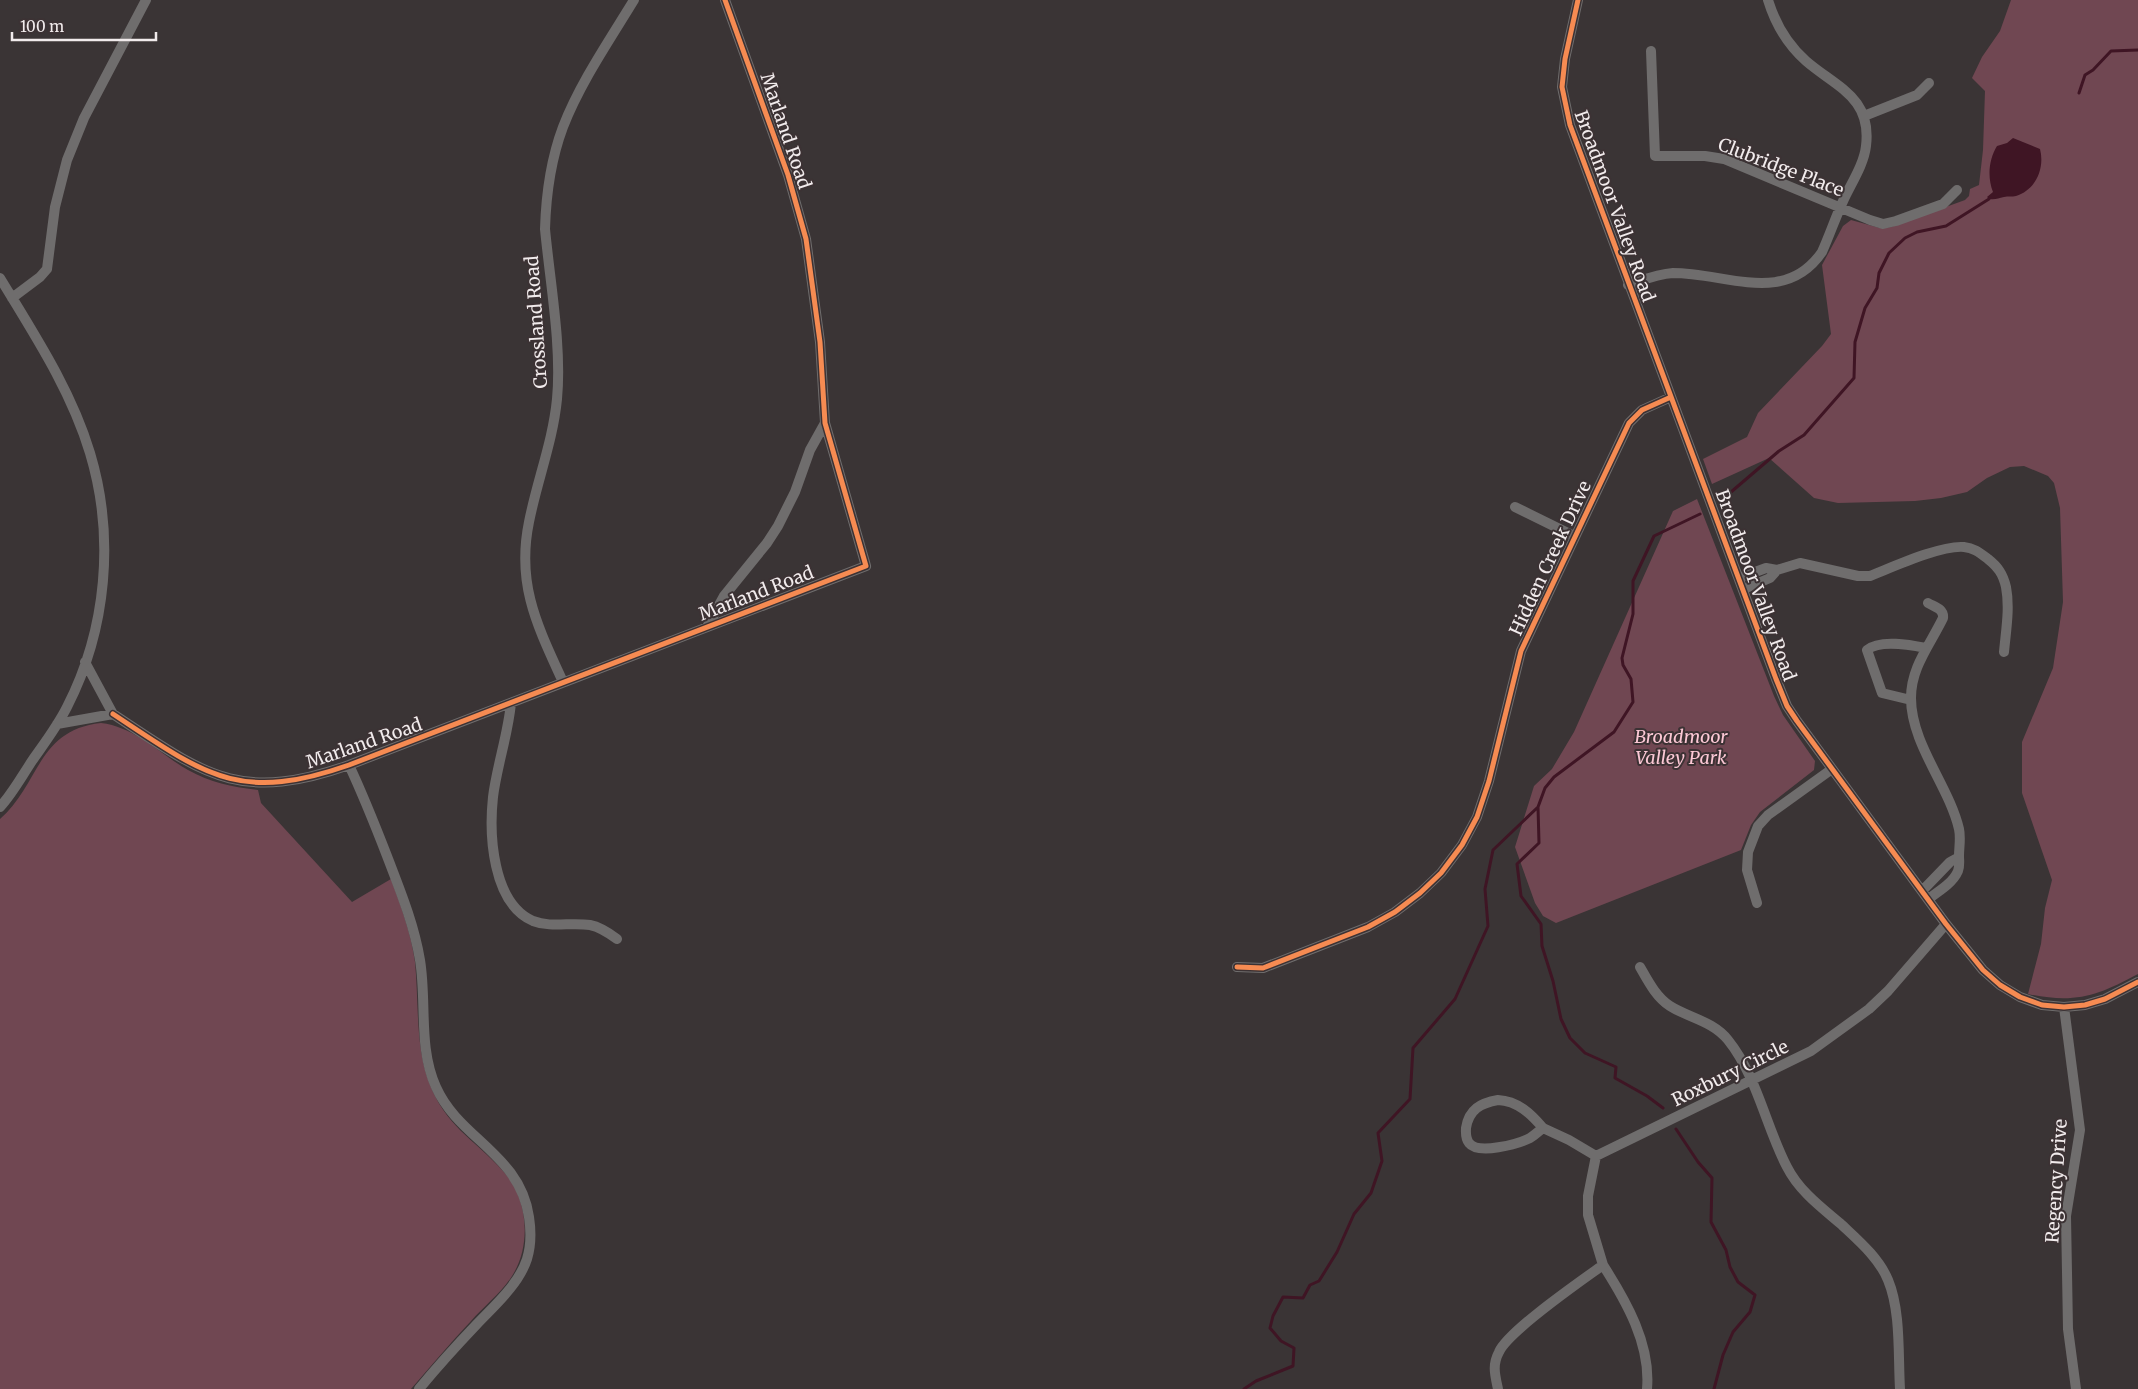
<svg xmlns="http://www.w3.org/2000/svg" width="2138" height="1389" viewBox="0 0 2138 1389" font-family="Merriweather,serif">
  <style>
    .green { fill: #704752 }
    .water { fill: #3f1524 }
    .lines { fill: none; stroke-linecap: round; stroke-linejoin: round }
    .stream { stroke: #3f1524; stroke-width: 3 }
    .minor { stroke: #6f6d6d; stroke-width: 10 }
    .cycleway-casing { stroke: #3c3234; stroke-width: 8 }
    .cycleway { stroke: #f68b52; stroke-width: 5 }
    .labels { text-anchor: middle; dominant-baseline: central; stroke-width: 4; stroke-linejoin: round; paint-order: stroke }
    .street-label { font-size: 18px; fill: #f1ebec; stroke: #3c3234 }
    .park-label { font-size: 18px; font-style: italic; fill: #fcc8d5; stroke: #3c3234 }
  </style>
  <rect width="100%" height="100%" fill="#3a3435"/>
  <path class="green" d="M 2011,0 L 2138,0 L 2138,974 C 2097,996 2075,1004 2028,994 L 2041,944 L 2045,908 L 2052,880 L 2022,793 L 2022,742 L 2053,668 L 2063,602 L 2060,508 L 2054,483 L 2048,476 L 2024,466 L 2010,467 L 1987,478 L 1967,492 L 1941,498 L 1915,501 L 1838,503 L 1814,498 L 1769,458 L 1712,484 L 1703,459 L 1747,437 L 1758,413 L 1822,346 L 1831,334 L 1822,265 L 1843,226 L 1851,220 L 1880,228 L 1891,227 L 1965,200 L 1969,196 L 1970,189 L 1979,185 L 1983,150 L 1985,91 L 1972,78 L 1982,57 L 2000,31 Z
    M 1697,499 L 1774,696 L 1783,715 L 1815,761 L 1814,770 L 1760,812 L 1751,825 L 1741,850 L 1556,923 L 1543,916 L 1535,903 L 1515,847 L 1534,786 L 1552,769 L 1574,732 L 1673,511 Z
    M 101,723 C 135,727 160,754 188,770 C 211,783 233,787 258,790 L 261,803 L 352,902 L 391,879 C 401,906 411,933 415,962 C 419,1002 415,1044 429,1082 C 445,1126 473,1138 503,1171 C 528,1197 532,1245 512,1276 C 501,1293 484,1306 471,1321 C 450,1343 431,1366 411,1389 L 0,1389 L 0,819 C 40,784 37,730 101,723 Z"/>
  <path class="water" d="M 2013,138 L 2040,149 C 2045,168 2036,190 2016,196 C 2012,197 2008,196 2004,197 C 1998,198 1996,200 1989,199 L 1987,197 L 1993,192 C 1987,177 1989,159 1997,146 L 2007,143 Z"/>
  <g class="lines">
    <path class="stream" d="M 2079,93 L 2085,75 L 2093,70 L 2111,51 L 2138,50
      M 1724,498 L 1779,451 L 1804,435 L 1854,378 L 1855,342 L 1865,308 L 1877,288 L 1879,273 L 1889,253 L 1905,238 L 1917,232 L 1946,226 L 1989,199
      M 1538,807 L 1539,843 L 1517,864 L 1521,896 L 1541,924 L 1542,946 L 1553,981 L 1561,1019 L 1570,1038 L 1585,1053 L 1616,1067 L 1615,1078 L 1647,1096 L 1663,1108
      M 1676,1129 L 1698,1162 L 1712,1178 L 1711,1222 L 1726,1250 L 1730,1267 L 1738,1282 L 1755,1295 L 1750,1312 L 1733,1332 L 1723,1355 L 1714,1389
      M 1244,1389 L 1256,1381 L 1293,1366 L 1294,1348 L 1281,1341 L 1270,1328 L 1273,1316 L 1283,1297 L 1303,1298 L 1310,1285 L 1319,1281 L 1337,1252 L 1354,1214 L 1371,1193 L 1382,1161 L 1378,1133 L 1410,1099 L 1413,1048 L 1455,999 L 1488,926 L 1485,889 L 1493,850 L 1538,807 L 1545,788 L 1554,777 L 1614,732 L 1633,702 L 1631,679 L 1623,665 L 1622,658 L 1633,614 L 1633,581 L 1654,536 L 1700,514"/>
    <path class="minor" d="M 1578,0 L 1565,59 L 1562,87 L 1570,125 L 1776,679 L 1787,706 L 1797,721 L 1946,924 L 1983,970 L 2000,985 L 2020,997 L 2042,1005 L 2064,1007 L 2085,1005 L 2105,999 L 2138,982
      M 1651,51 L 1655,156 L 1705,156 L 1724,159 L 1870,220 L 1883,224 L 1896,221 L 1943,204 L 1957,190
      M 1864,116 L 1917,95 L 1929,83
      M 0,278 C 34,334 71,390 90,453 C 115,536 107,629 67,707 C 58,725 46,741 34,758 C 23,774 13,793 0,807
      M 1628,285 C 1643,280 1657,274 1673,273 C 1727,273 1785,306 1822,252 C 1830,234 1836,216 1844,199 C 1852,182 1864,164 1866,146 C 1872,97 1836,87 1806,61 C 1788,45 1775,23 1768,0
      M 12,298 L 40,277 L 47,269 L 55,207 L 67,160 L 84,118 L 146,0
      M 1515,507 L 1574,536
      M 1739,578 L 1766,568 L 1777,570 L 1800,563 L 1858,576 L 1870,576 C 1893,567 1941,545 1964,547 C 1974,548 1980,553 1988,559 C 1998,567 2003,574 2006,587 C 2010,608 2006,630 2004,652
      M 1744,589 L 1770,578 L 1777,570
      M 1928,603 C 1935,607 1944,609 1943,618 C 1930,645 1911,667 1911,698 C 1911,744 1949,786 1959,829 C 1961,838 1959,847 1959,856 C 1959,860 1960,866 1958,871 C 1953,883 1938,892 1928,899
      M 707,627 L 724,596 L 767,543 L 778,526 L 795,492 L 810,450 L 825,423
      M 85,662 L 113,714
      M 563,682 C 538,627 516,585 529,522 C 537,481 553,441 557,399 C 562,347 550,282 545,229 C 546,195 551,159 563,127 C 580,83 609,41 634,0
      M 1911,700 L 1882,693 L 1867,650 C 1880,639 1911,645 1926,648
      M 511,703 C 508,735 497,765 493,797 C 489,834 492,903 533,921 C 551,928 571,922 590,925 C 600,927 609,933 617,939
      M 113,714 C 204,774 238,804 349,765 L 866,566 L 825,423 L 820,342 L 806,239 L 788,175 L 725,0
      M 57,724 L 113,714
      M 349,765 C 363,795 375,825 387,856 C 400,890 414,924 420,960 C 427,1003 418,1047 436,1087 C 459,1139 520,1154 529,1217 C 531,1230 531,1246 527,1259 C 519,1284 495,1305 477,1324 C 457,1345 437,1367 419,1389
      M 1922,891 L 1950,862 L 1959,857
      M 1757,903 L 1747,870 L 1748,852 L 1758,826 L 1768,815 L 1832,769
      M 1237,967 L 1263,968 L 1368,927 L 1395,912 L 1420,893 L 1441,873 L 1462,845 L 1477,817 L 1489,781 L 1521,651 L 1629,423 L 1642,410 L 1671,397
      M 1640,967 C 1648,981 1656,997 1670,1006 C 1689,1018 1713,1021 1728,1040 C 1757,1076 1766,1127 1787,1167 C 1799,1191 1822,1208 1842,1225 C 1859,1241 1879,1258 1888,1280 C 1901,1311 1898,1355 1900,1389
      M 2064,1007 L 2080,1130 L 2066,1216 L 2068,1329 L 2076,1389
      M 1498,1100 C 1518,1101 1531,1114 1543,1128 C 1539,1131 1535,1135 1530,1138 C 1518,1144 1478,1155 1469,1143 C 1465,1138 1466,1132 1466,1128 C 1469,1109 1481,1103 1498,1100 Z
      M 1543,1128 L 1569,1140 L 1596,1156
      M 1603,1265 L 1588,1215 L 1588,1196 L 1596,1156 L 1811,1051 L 1869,1009 L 1888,991 L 1946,924
      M 1498,1389 C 1495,1375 1492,1365 1499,1352 C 1508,1331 1581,1281 1603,1265 C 1626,1301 1651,1344 1647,1389"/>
    <defs>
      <path id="cycleway" d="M 1578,0 L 1565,59 L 1562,87 L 1570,125 L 1776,679 L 1787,706 L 1797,721 L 1946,924 L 1983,970 L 2000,985 L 2020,997 L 2042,1005 L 2064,1007 L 2085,1005 L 2105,999 L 2138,982
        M 113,714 C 204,774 238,804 349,765 L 866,566 L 825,423 L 820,342 L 806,239 L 788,175 L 725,0
        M 1237,967 L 1263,968 L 1368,927 L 1395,912 L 1420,893 L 1441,873 L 1462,845 L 1477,817 L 1489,781 L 1521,651 L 1629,423 L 1642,410 L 1671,397"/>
    </defs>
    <use href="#cycleway" class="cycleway-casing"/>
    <use href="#cycleway" class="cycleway"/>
  </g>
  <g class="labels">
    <g class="street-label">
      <text transform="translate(786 131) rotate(71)">Marland Road</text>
      <text transform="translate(1781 167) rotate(21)">Clubridge Place</text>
      <text transform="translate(1615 206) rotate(70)">Broadmoor Valley Road</text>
      <text transform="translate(536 322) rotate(-94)">Crossland Road</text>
      <text transform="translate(1550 558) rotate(-65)">Hidden Creek Drive</text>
      <text transform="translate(1756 585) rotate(70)">Broadmoor Valley Road</text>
      <text transform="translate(756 593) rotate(-21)">Marland Road</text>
      <text transform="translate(364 743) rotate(-19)">Marland Road</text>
      <text transform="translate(1730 1073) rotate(-26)">Roxbury Circle</text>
      <text transform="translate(2056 1181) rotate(-86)">Regency Drive</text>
    </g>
    <g class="park-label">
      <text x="1681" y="736">Broadmoor<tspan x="1681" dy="21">Valley Park</tspan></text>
    </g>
  </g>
  <path d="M12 32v8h144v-8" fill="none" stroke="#f1ebec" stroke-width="2.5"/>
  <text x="20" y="32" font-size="15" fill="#f1ebec" stroke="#3c3234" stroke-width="4" paint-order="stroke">100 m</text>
</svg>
